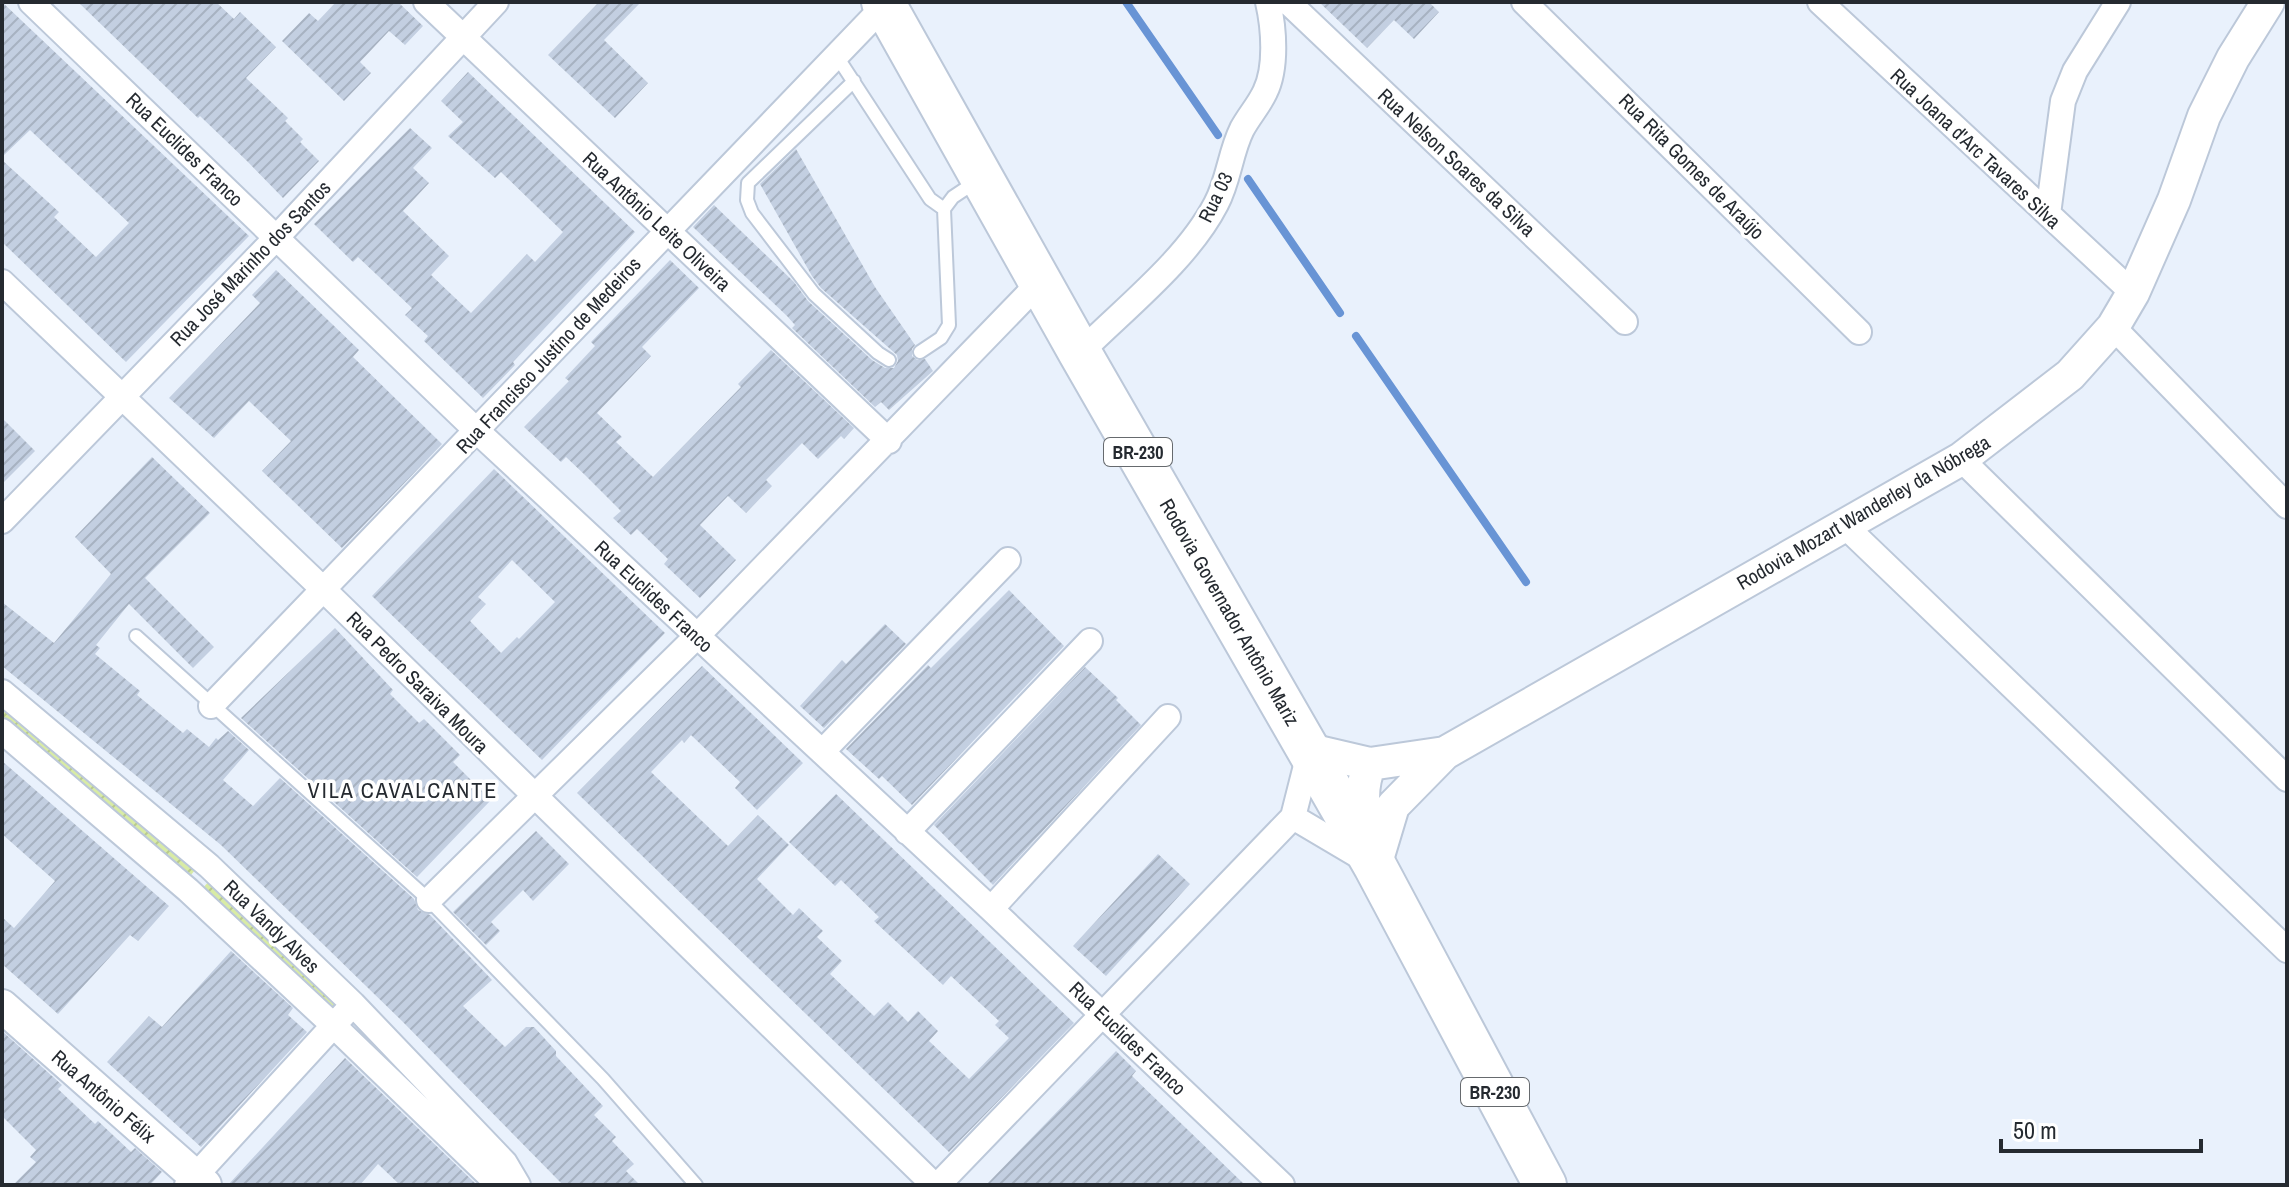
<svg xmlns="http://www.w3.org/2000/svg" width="2289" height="1187" viewBox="0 0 2289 1187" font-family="'Archivo Narrow',sans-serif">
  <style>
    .garden { fill: url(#garden-furrows) }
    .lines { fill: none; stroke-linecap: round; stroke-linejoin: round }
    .stream { stroke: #6894d5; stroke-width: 8 }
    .building { fill: url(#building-hatch); fill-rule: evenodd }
    .lane-casing { stroke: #bcc8d9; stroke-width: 16 }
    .street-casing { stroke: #bcc8d9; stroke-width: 28 }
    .secondary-casing { stroke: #bcc8d9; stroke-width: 36 }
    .highway-casing { stroke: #bcc8d9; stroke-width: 46 }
    .lane { stroke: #fff; stroke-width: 12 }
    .street { stroke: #fff; stroke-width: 24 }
    .secondary { stroke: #fff; stroke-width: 32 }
    .highway { stroke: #fff; stroke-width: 42 }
    .labels { text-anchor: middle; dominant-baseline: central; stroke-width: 7; stroke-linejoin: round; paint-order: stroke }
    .shield { fill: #fff; stroke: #666a6e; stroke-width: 2 }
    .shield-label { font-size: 18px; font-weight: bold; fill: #252a30 }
    .street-label { font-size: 20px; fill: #252a30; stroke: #fff }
    .neighbourhood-label { font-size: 22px; letter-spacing: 2px; fill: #252a30; stroke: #fff }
  </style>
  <defs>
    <pattern id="garden-furrows" width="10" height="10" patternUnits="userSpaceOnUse" patternTransform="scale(2)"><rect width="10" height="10" fill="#d8eba5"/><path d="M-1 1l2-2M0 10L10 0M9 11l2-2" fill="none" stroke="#b9ca8e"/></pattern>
    <pattern id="building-hatch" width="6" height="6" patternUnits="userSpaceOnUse" patternTransform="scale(2)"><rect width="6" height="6" fill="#c3cfe1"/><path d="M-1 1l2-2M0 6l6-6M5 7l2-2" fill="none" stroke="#a7b2c1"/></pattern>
  </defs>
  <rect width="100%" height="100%" fill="#e9f1fc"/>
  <path class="garden" d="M 2,702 L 198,866 L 188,879 L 2,722 Z
    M 211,879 L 343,1003 L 334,1014 L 201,890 Z"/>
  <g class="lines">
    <path class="stream" d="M 1126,2 L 1218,135
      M 1248,179 L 1340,313
      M 1356,336 L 1526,582"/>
  </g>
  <path class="building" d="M 2,2 L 249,236 L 126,362 L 2,242 L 2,160 L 59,212 L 54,217 L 96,257 L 129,223 L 30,130 L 2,157 Z
    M 78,2 L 216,2 L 234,19 L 240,12 L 276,47 L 246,78 L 288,118 L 285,121 L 303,139 L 300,142 L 319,161 L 283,198 L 247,161 L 200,116 L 198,118 Z
    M 336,2 L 398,2 L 423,26 L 405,45 L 389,31 L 360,62 L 371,73 L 344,101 L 282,41 L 309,13 L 318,21 Z
    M 599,2 L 641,2 L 604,40 L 648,83 L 615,118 L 548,55 Z
    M 1319,2 L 1429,2 L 1439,12 L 1414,39 L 1394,20 L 1367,48 Z
    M 468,72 L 635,232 L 513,362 L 515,365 L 483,398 L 424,341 L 428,336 L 405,315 L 412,308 L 358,257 L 353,262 L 314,224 L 410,128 L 432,148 L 413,168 L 429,183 L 403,211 L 449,256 L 431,275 L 471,313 L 527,254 L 535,262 L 563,232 L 501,172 L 495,178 L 448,136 L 463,122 L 441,101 Z
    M 796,149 L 875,287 L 915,345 L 912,349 L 912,356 L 917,360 L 925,359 L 933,371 L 889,410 L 881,402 L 875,407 L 792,328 L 795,325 L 787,316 L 693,227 L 714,205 L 794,282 L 808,301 L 872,360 L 885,368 L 894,368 L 898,361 L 897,355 L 821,288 L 812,276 L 760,184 Z
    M 670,260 L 699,288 L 642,347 L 651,356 L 597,413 L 622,437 L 616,442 L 653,477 L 741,387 L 738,384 L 771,350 L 854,428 L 844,439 L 841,436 L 818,459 L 802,443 L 766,480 L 772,486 L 746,513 L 728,496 L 700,525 L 736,560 L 700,598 L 664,564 L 668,559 L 637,529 L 631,535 L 613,518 L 621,511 L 585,475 L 566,457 L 561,462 L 524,427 L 569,381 L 565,378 L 595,346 L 591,342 Z
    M 276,270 L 359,350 L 353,357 L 442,444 L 342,548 L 262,471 L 291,441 L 249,401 L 214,438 L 169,398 L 260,303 L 252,295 Z
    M 2,418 L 35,451 L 2,484 Z
    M 152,457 L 210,513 L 145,578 L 214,647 L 193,668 L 129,604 L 96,645 L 100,648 L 95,654 L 140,691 L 137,695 L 183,733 L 187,729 L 209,747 L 216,738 L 218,740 L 228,731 L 249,750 L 223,780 L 253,806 L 280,778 L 414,899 L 418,910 L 430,915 L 492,980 L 463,1006 L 505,1047 L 526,1027 L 534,1027 L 556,1051 L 556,1056 L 603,1106 L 594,1115 L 616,1137 L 612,1141 L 634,1164 L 626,1171 L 640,1185 L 563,1185 L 402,1021 L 221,845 L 2,666 L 2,602 L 54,643 L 111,574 L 75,537 Z
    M 494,469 L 665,633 L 542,760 L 372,596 ZM 512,560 L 555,602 L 519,639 L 517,637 L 501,653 L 470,621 L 486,604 L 478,597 Z
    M 1009,590 L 1064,646 L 912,805 L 882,776 L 879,779 L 846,749 L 928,665 L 931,668 Z
    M 885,624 L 906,644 L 824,728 L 800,706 L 842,660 L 846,664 Z
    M 335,628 L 393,690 L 390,694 L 419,723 L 424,719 L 460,755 L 453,762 L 491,800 L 417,877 L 241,718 Z
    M 702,666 L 803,763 L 757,810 L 735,788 L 740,782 L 691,735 L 684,743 L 682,740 L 651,772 L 728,846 L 758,815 L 789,845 L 757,879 L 793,915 L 799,908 L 823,931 L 817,937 L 842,961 L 830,974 L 874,1016 L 888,1002 L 908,1022 L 918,1011 L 938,1031 L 929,1041 L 969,1079 L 1009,1038 L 995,1025 L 999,1021 L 951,976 L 943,985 L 874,921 L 879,917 L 841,880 L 835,886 L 789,842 L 836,794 L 1074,1023 L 949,1152 L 577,793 Z
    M 1085,667 L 1118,698 L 1116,700 L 1141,725 L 993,885 L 934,825 Z
    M 2,761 L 169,906 L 138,941 L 130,935 L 58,1014 L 2,964 L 2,917 L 14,928 L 55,881 L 2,834 Z
    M 536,831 L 569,864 L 533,901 L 523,890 L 491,922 L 500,931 L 486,945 L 453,912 Z
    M 1158,854 L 1190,884 L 1106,976 L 1073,946 Z
    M 231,951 L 293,1008 L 288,1015 L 307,1032 L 201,1147 L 107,1062 L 149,1016 L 162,1027 Z
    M 2,1031 L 62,1085 L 58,1089 L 95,1124 L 98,1121 L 131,1152 L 135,1148 L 162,1172 L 150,1185 L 13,1185 L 36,1162 L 30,1157 L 36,1150 L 2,1116 Z
    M 1116,1051 L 1136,1071 L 1132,1076 L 1245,1185 L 986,1185 Z
    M 345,1058 L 477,1185 L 400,1185 L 378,1164 L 360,1185 L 228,1185 Z"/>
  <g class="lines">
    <defs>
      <path id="lane" d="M 836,55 L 930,199 L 944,209
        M 854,81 L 748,183 L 747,200 L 752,213 L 814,294 L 878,353 L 889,360
        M 920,352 L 941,338 L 949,325 L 944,209 L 953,197 L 977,181
        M 136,636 L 429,900 L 603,1079 L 696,1185"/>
      <path id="street" d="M 31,2 L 477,431 L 991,909 L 1282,1185
        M 426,2 L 889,441
        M 1288,2 L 1625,322
        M 1524,2 L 1859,332
        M 1820,2 L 2133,293
        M 2048,214 L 2063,101 L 2075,71 L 2118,2
        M 2,282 L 324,590 L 934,1185
        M 2113,327 L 2287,506
        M 1080,353 C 1125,308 1187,260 1216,204 C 1229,180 1230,153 1242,129 C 1249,116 1259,105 1265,92 C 1277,68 1274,28 1268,2
        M 1961,459 L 2287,779
        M 2,521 L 277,237 L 496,2
        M 1844,525 L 2287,950
        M 2,692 L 209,866 L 353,1004 L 505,1163 L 518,1185
        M 211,706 L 888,2
        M 2,731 L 188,890 L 333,1025 L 499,1185
        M 822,752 L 1008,560
        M 1293,817 L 1364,859
        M 907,832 L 1090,641
        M 429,900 L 697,636 L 1040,282
        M 991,909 L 1168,717
        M 187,1185 L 345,1013
        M 938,1185 L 1293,817 L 1310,750"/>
      <path id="secondary" d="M 1310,750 L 1370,764 L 1445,753
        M 1370,764 C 1358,791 1364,814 1370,842
        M 1375,866 L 1393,806 L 1445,753 L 1961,459 L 2070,375 L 2113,327 L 2133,293 L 2174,200 L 2204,116 L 2233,58 L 2268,2
        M 2,1006 L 205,1185"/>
      <path id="highway" d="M 883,2 L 1080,353 L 1375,866 L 1545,1185"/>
    </defs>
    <use href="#lane" class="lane-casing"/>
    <use href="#street" class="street-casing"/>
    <use href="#secondary" class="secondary-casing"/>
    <use href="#highway" class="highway-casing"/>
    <use href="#lane" class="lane"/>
    <use href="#street" class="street"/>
    <use href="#secondary" class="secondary"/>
    <use href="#highway" class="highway"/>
  </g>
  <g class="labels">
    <g class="shield">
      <rect x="1104" y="438" width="68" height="28" rx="6"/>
      <rect x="1461" y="1078" width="68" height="28" rx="6"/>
    </g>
    <g class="shield-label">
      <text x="1138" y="452">BR-230</text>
      <text x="1495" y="1092">BR-230</text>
    </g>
    <g class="street-label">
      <text transform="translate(1976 148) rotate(43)">Rua Joana d'Arc Tavares Silva</text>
      <text transform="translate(185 149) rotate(44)">Rua Euclides Franco</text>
      <text transform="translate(1457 162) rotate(43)">Rua Nelson Soares da Silva</text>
      <text transform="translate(1692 166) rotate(45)">Rua Rita Gomes de Araújo</text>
      <text transform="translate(1215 197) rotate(-64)">Rua 03</text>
      <text transform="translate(657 221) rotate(43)">Rua Antônio Leite Oliveira</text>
      <text transform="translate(250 263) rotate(-46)">Rua José Marinho dos Santos</text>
      <text transform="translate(548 355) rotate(-47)">Rua Francisco Justino de Medeiros</text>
      <text transform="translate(1863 512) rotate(-30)">Rodovia Mozart Wanderley da Nóbrega</text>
      <text transform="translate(654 596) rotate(43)">Rua Euclides Franco</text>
      <text transform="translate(1230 612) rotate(60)">Rodovia Governador Antônio Mariz</text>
      <text transform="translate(418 682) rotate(45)">Rua Pedro Saraiva Moura</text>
      <text transform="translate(272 926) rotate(44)">Rua Vandy Alves</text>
      <text transform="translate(1128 1038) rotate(44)">Rua Euclides Franco</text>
      <text transform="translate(104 1096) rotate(41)">Rua Antônio Félix</text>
    </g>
    <g class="neighbourhood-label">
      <text x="403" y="790">VILA CAVALCANTE</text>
    </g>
  </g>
  <rect width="2289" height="1187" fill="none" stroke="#252a30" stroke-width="8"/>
  <path d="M2001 1139v12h200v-12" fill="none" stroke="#252a30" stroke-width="4"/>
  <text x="2013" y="1139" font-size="24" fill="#252a30" stroke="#ffffff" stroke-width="6" paint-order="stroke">50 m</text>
</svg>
